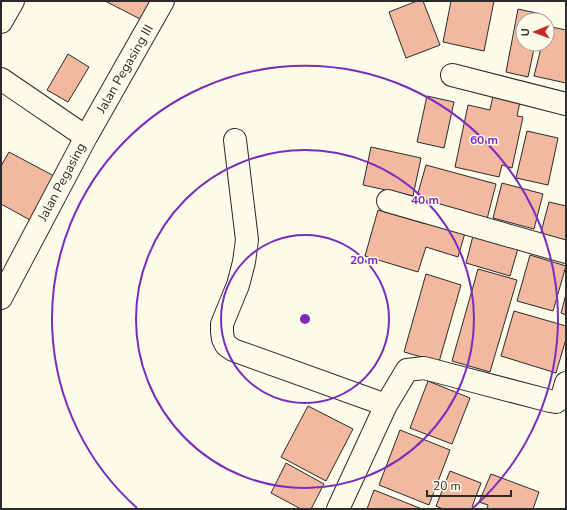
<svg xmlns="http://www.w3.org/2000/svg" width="567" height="510" viewBox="0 0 567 510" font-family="'Nunito Sans',sans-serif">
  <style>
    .building { fill: #f2b8a0; stroke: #2b2b2b }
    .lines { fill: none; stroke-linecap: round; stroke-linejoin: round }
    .minor-casing { stroke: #2b2b2b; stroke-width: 24 }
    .minor { stroke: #fdfbea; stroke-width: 22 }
    .ring { fill: none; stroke: #7b2cbf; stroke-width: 2 }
    .labels { text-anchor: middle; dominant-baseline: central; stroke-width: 3; stroke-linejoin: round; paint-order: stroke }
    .street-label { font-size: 13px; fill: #2b2b2b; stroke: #fdfbea }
    .centre { fill: #7b2cbf; stroke: #fdfbea; stroke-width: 2 }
    .ring-label { font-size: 12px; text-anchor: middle; font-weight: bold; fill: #7b2cbf; stroke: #fdfbea; stroke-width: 3; stroke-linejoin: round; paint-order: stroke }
  </style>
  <rect width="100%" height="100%" fill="#fdfbea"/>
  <path class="building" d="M 105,1 L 157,1 L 146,22 Z
    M 417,1 L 423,1 L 440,45 L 406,58 L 389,12 Z
    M 451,1 L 494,1 L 484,51 L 443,42 Z
    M 518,9 L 541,14 L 540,20 L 523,20 L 523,44 L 535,44 L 528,77 L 506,72 Z
    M 547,26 L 566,30 L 566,83 L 534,76 L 542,44 L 547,44 Z
    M 68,54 L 89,67 L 68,102 L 47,90 Z
    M 494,91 L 521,97 L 517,116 L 523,117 L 512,168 L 502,165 L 499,177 L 455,167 L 468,105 L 490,110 Z
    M 427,96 L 454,102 L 444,148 L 417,142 Z
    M 527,131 L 558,138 L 548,185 L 516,178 Z
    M 371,147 L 421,158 L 413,196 L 363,185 Z
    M 9,152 L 54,176 L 30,220 L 1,204 L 1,166 Z
    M 426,165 L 496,184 L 487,219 L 416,200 Z
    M 502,183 L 543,194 L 534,229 L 493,218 Z
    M 549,202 L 566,206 L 566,243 L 540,236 Z
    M 378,210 L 426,224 L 427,221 L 465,233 L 458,257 L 426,247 L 418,272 L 365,256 Z
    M 474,232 L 519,245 L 510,276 L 466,263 Z
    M 530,255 L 566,266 L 553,311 L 517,301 Z
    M 478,269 L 517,280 L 490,372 L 452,361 Z
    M 426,274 L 461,285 L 439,362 L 404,352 Z
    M 566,294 L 566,315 L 561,313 Z
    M 514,311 L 566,326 L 566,339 L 556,373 L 501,356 Z
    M 428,381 L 470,398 L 452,444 L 410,428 Z
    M 308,406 L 353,429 L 326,481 L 281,457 Z
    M 400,430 L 450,450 L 429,505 L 379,485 Z
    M 286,463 L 324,484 L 311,509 L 301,509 L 271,493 Z
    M 450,471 L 481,483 L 472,507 L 476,509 L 443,509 L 436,506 Z
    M 491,474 L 539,492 L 533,509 L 487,509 L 488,505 L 479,502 Z
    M 374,490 L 422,509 L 367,509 Z"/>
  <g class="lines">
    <defs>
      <path id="minor" d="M 1,22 L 13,1
        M 452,75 L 566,104
        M 1,79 L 86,137
        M 235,140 L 247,240 L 244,262 L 238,285 L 222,324 L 222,332 L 223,339 L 226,345 L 233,350 L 386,405
        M 388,201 L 566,252
        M 1,298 L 86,137 L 163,1
        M 338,509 L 386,405 L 407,370 L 424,368 L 550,401 L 556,402 L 562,397 L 566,383"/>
    </defs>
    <use href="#minor" class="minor-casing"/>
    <use href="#minor" class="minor"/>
  </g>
  <g class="ring">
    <circle cx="305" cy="319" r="84"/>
    <circle cx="305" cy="319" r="169"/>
    <path d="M137 508A253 253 0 1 1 473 508"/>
  </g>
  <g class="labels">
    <g class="street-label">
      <text transform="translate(125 69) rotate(-60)">Jalan Pegasing III</text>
      <text transform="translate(62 182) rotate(-62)">Jalan Pegasing</text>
    </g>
  </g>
  <circle cx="305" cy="319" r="6" class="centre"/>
  <g class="ring-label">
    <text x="484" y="144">60 m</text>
    <text x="425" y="204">40 m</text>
    <text x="364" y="264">20 m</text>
  </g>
  <rect width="567" height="510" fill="none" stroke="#2b2b2b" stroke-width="4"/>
  <g transform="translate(535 32) rotate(269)"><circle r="19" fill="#fdfbea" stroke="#a9a89e"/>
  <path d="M0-3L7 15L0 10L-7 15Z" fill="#c62828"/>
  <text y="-6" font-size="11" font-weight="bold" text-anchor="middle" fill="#2b2b2b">U</text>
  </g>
  <path d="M427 490v6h84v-6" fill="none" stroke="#2b2b2b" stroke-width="2"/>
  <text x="433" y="490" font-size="12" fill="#2b2b2b" stroke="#fdfbea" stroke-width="3" paint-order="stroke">20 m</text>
</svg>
